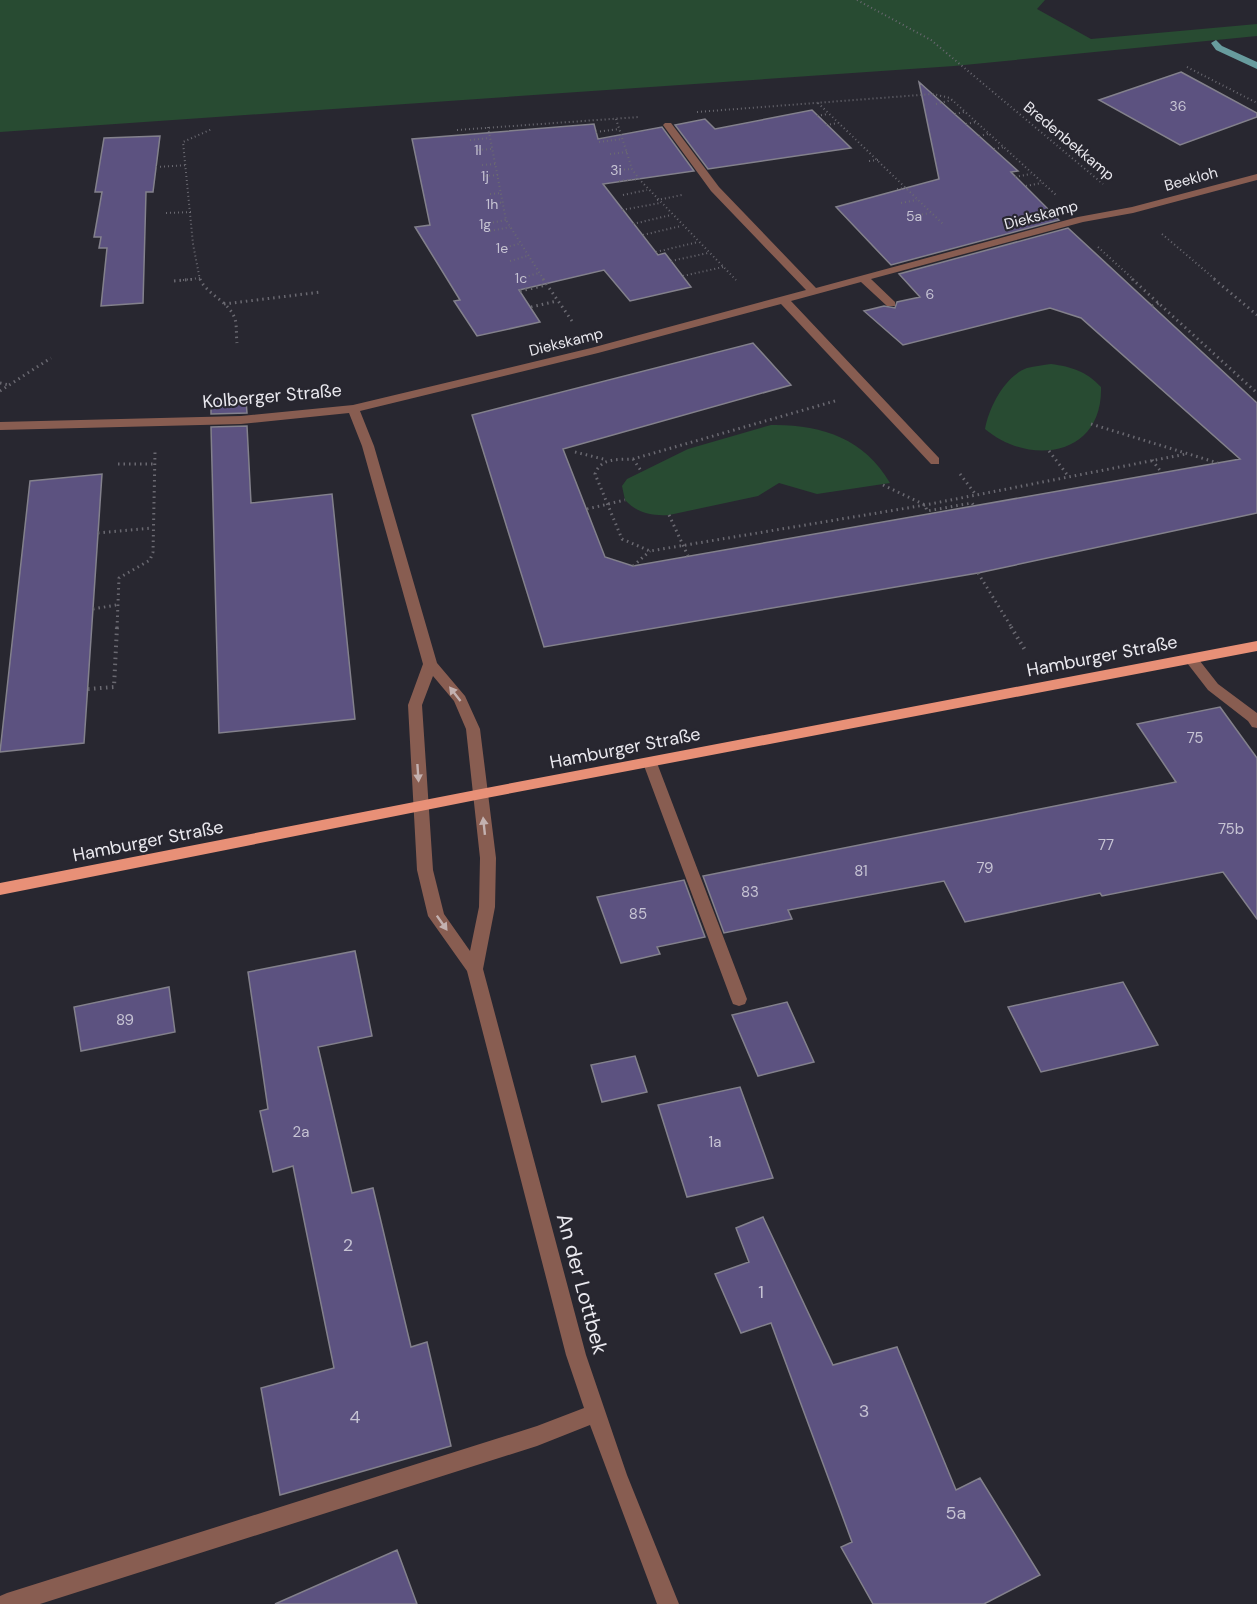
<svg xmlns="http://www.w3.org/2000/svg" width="1257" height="1604" viewBox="0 0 1257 1604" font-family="'DM Sans',sans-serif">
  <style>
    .green { fill: #284b32 }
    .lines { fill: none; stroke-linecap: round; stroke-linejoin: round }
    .stream { fill: #689c9e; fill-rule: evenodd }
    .building { fill: #5c5280; stroke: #83818c; stroke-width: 1.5 }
    .path-far2 { stroke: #6a6971; stroke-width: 2; stroke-dasharray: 1 3; stroke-linecap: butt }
    .path-far1 { stroke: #6a6971; stroke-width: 3; stroke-dasharray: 1.5 4; stroke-linecap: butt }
    .path { stroke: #6a6971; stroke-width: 4; stroke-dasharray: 1.5 4.5; stroke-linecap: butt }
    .minor { fill: #885d51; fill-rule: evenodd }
    .major { fill: #e89077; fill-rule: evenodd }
    .oneway { fill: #c3b1b0 }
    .labels { text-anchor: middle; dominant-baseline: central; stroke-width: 4.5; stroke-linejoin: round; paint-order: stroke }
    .far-number-label { font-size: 14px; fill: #c6c3d3 }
    .far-street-label { font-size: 15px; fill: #eae9ef; stroke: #282730 }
    .number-label { font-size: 15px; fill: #c6c3d3 }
    .street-label { font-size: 18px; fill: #eae9ef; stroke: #282730 }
    .near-number-label { font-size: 18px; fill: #c6c3d3 }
    .near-street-label { font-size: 21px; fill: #eae9ef; stroke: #282730 }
  </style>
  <rect width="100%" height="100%" fill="#282730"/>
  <path class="green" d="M 0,0 L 1045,0 L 1037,9 L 1091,39 L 1257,24 L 1257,36 L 954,66 L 0,132 Z
    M 1051,364 C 1072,367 1086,371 1101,387 C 1103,456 1030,467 985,429 C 989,407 1005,376 1027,368 C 1035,366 1044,365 1051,364 Z
    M 771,425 C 820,424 864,438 890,483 L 817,494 L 779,483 L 758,496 L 669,515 C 651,516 637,513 625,500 L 622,486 L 627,479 L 688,449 Z"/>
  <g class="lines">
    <path class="stream" d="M 1216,40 L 1222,46 L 1257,62 L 1257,69 L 1216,50 L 1211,43 Z"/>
  </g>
  <path class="building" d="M 1181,72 L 1257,113 L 1257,117 L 1180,145 L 1099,100 Z
    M 919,82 L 1018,171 L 1011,172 L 1059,220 L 891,265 L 836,207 L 939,179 Z
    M 812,110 L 851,148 L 708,169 L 675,125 L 705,119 L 715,129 Z
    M 594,124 L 598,139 L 662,127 L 694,171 L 603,184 L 658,255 L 665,253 L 691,287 L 630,301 L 604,270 L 519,290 L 540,322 L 477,336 L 454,301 L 460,300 L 415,227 L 430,225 L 412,139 Z
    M 160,136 L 153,192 L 146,192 L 143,303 L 101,306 L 107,248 L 99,248 L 101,237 L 94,237 L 102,192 L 95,192 L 104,138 Z
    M 1068,228 L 1257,403 L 1257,513 L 978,573 L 544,647 L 472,415 L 753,343 L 791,385 L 563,449 L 605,557 L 633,566 L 1240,459 L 1081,318 L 1050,308 L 903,345 L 864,311 L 884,306 L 895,308 L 897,302 L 920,297 L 899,274 Z
    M 246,400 L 247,413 L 211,414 L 211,401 Z
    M 247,426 L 251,503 L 332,494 L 355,719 L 219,733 L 211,427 Z
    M 102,474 L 84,743 L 0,752 L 30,481 Z
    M 1220,707 L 1257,758 L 1257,919 L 1223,872 L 1102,896 L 1100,893 L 965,922 L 944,881 L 788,910 L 792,919 L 724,933 L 703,876 L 1176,782 L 1137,724 Z
    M 684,880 L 705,937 L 657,947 L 660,954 L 621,963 L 597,897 Z
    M 355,951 L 372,1036 L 318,1047 L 352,1193 L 373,1188 L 411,1347 L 427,1342 L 451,1446 L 280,1495 L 261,1388 L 334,1368 L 293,1166 L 273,1172 L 260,1111 L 268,1109 L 248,972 Z
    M 1123,982 L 1158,1045 L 1041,1072 L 1008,1007 Z
    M 169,987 L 175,1032 L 81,1051 L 74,1007 Z
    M 787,1002 L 814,1062 L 758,1076 L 732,1015 Z
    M 635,1056 L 647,1092 L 602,1102 L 591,1065 Z
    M 740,1087 L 773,1178 L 687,1197 L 658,1105 Z
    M 763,1217 L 833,1365 L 897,1347 L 956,1490 L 980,1478 L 1040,1575 L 984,1604 L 873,1604 L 841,1547 L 852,1542 L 771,1323 L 741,1333 L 715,1274 L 749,1262 L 736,1228 Z
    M 397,1550 L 417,1604 L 275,1604 Z"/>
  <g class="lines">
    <path class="path-far2" d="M 857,0 L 931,40 L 1103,184
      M 1187,67 L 1257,103
      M 818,103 L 944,225
      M 936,104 L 952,100
      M 697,112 L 933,94 L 950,98 L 1056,195
      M 955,114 L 964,112
      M 817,116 L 828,114
      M 616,119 L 632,169 L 639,179 L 736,280
      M 966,124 L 976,122
      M 826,125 L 838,123
      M 488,127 L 506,220 L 544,280
      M 457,130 L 639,117
      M 596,132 L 619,129
      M 979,136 L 988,134
      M 470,140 L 489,138
      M 599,142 L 622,139
      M 994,149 L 1005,147
      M 478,150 L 491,149
      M 610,154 L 627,152
      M 869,161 L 878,160
      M 482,165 L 495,164
      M 156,167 L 188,165
      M 616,170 L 632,169
      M 485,176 L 498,175
      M 1015,177 L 1031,174
      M 619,181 L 639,179
      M 1026,186 L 1042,183
      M 897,189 L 906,188
      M 490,194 L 502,193
      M 623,195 L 647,190
      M 657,200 L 682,195
      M 901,203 L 917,200
      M 492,204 L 504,202
      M 622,210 L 660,203
      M 166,213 L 192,212
      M 914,216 L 930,213
      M 485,224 L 506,220
      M 633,224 L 671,215
      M 490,231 L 510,227
      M 1162,234 L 1216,280
      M 643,235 L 681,226
      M 1098,247 L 1134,280
      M 502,248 L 519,244
      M 656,252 L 698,242
      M 510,261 L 527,256
      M 671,261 L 708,253
      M 683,276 L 723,267
      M 521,278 L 539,273
      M 183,280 L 200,278
      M 200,280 L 193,244 L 183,142 L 212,129"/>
    <path class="path-far1" d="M 200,279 C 207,295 229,301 235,319 C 237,326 236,335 237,343
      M 543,279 L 574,324
      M 1132,279 L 1257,393
      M 1214,279 L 1257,315
      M 174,281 L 196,279
      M 520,291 L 546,285
      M 224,304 L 321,292
      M 1152,306 L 1159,303
      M 531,307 L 557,301
      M 0,383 L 9,385
      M 0,391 L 51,358
      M 835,401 L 633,459 C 618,460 601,457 595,474 L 622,539 L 650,551 L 925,505 L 1186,454
      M 1091,424 L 1218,463
      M 1049,451 L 1069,477
      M 575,452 L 607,460
      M 633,459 L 642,472
      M 1152,460 L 1162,473
      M 118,464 L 155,464
      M 960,474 L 976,495
      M 883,485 L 925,505 L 927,511 L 972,503 L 975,507
      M 587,509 L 625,500
      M 669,515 L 688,556
      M 98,533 L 152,528
      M 633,566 L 650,551
      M 978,573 L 1012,628
      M 93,609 L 116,605
      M 117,628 L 119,578 L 150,560 L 153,552 L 155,452"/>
    <path class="path" d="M 1011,627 L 1025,650
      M 88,689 L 114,687 L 117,627"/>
    <path class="minor" d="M 665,123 L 671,123 L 719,187 L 816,288 L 1078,217 L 1132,207 L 1257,174 L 1257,180 L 1133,213 L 1083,222 L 871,279 L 895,302 L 895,306 L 887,306 L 861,282 L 791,301 L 939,458 L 939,464 L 931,464 L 781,304 L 598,353 L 360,411 L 374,446 L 437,663 L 465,696 L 480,729 L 496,858 L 495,907 L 483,969 L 586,1355 L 627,1475 L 679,1604 L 657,1604 L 590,1425 L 537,1446 L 40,1604 L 0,1604 L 0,1596 L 7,1593 L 537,1426 L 584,1408 L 566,1355 L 467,971 L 428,916 L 417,870 L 408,705 L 423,664 L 362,446 L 349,413 L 241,424 L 0,430 L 0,422 L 241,416 L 353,405 L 591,348 L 806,290 L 711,191 L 663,125 ZM 433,676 L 454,701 L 466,729 L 480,858 L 479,907 L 470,951 L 444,914 L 433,870 L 422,705 Z
      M 1191,654 L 1196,656 L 1218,684 L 1257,713 L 1257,728 L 1252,727 L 1248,721 L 1208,690 L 1184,659 Z
      M 650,758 L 657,763 L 747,999 L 745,1004 L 739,1006 L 733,1004 L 731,999 L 643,763 Z"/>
    <path class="major" d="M 1257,641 L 1257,651 L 481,799 L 0,895 L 0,883 L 481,789 Z"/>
  </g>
  <defs><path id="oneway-solid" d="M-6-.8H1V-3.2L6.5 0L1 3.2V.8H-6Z" transform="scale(1.5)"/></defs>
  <g class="oneway">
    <use href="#oneway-solid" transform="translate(455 694) rotate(-128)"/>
    <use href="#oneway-solid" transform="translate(418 773) rotate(86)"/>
    <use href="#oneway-solid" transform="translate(484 826) rotate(-96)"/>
    <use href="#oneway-solid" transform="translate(442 923) rotate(55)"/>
  </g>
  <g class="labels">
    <g class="far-number-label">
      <text x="1178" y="106">36</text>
      <text x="478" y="150">1l</text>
      <text x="616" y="170">3i</text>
      <text x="485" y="176">1j</text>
      <text x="492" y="204">1h</text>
      <text x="914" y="216">5a</text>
      <text x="485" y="224">1g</text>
      <text x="502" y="248">1e</text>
      <text x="521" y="278">1c</text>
      <text x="930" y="294">6</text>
    </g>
    <g class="far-street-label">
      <text transform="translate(1069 141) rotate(40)">Bredenbekkamp</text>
      <text transform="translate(1191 179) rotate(-15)">Beekloh</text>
      <text transform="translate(1041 215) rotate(-15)">Diekskamp</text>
      <text transform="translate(566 342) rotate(-14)">Diekskamp</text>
    </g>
    <g class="number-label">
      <text x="1195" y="738">75</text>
      <text x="1231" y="829">75b</text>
      <text x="1106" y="845">77</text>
      <text x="985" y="868">79</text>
      <text x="861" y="871">81</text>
      <text x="750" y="892">83</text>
      <text x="638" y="914">85</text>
      <text x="125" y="1020">89</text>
      <text x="301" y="1132">2a</text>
      <text x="715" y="1142">1a</text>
    </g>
    <g class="street-label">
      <text transform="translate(272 396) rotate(-5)">Kolberger Straße</text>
      <text transform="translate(1102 656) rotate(-11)">Hamburger Straße</text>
      <text transform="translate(625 748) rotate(-11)">Hamburger Straße</text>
      <text transform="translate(148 841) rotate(-11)">Hamburger Straße</text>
    </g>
    <g class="near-number-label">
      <text x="348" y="1245">2</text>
      <text x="761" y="1292">1</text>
      <text x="864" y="1411">3</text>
      <text x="355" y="1417">4</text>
      <text x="956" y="1513">5a</text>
    </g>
    <g class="near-street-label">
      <text transform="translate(582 1284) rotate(75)">An der Lottbek</text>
    </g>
  </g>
</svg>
